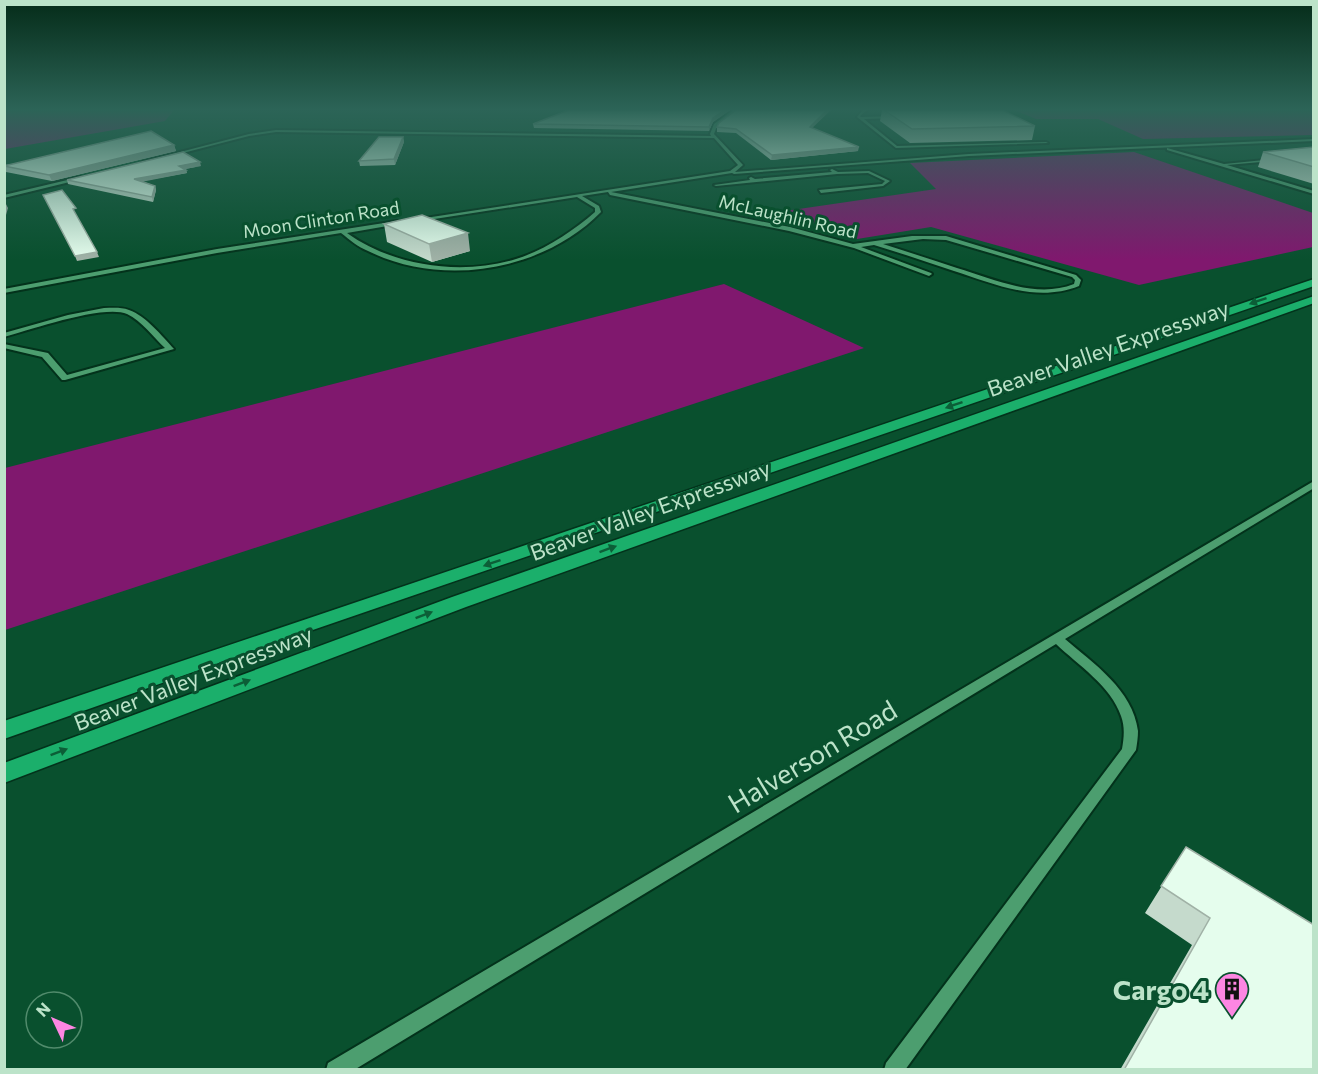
<svg xmlns="http://www.w3.org/2000/svg" width="1318" height="1074" viewBox="0 0 1318 1074" font-family="Commissioner,sans-serif">
  <style>
    .green { fill: #80186e }
    .lines { fill: none; stroke-linecap: round; stroke-linejoin: round }
    .minor-casing { stroke: #03321b; stroke-width: 4 }
    .highway-casing { stroke: #03321b; stroke-width: 3 }
    .minor { fill: #4c9e6f; fill-rule: evenodd }
    .highway { fill: #1baf6b; fill-rule: evenodd }
    .wall { fill: #c5dacc }
    .shaded-wall { fill: #a0b1a6 }
    .building { fill: #e5fded; stroke: #a0b1a6; stroke-width: 1.5 }
    .oneway { fill: #0c5e37 }
    .labels { text-anchor: middle; dominant-baseline: central; stroke-width: 6; stroke-linejoin: round; paint-order: stroke }
    .far-street-label { font-size: 18px; fill: #bce3c9; stroke: #09502e }
    .street-label { font-size: 22px; fill: #bce3c9; stroke: #09502e }
    .near-street-label { font-size: 27px; fill: #bce3c9; stroke: #09502e }
    .near-poi-label { font-size: 27px; font-weight: bold; fill: #bce3c9; stroke: #09502e; text-anchor: end }
  </style>
  <rect width="100%" height="100%" fill="#09502e"/>
  <path class="green" d="M 5,110 L 174,110 L 165,121 L 5,149 Z
    M 1014,110 L 1313,110 L 1313,135 L 1143,139 L 1098,119 L 1036,119 Z
    M 1134,152 L 1313,213 L 1313,247 L 1139,285 L 931,227 L 851,240 L 785,211 L 936,189 L 910,163 Z
    M 724,284 L 864,348 L 5,630 L 5,468 Z"/>
  <g class="lines">
    <defs>
      <path id="minor" d="M 733,110 L 737,110 L 717,126 L 714,134 L 743,165 L 735,172 L 969,154 L 1314,139 L 1314,141 L 969,156 L 734,174 L 732,173 L 611,192 L 790,227 L 853,244 L 912,236 L 946,236 L 1076,275 L 1081,280 L 1079,286 C 1037,303 994,284 954,271 C 927,262 901,253 874,245 L 861,247 L 931,273 L 932,274 L 929,276 L 854,248 L 789,231 L 610,195 L 608,192 L 582,196 L 599,206 L 601,212 C 543,271 443,288 368,251 C 358,247 350,240 341,233 L 217,253 L 4,293 L 4,289 L 217,249 L 397,221 L 399,222 L 399,224 L 347,233 C 393,266 461,276 516,259 C 545,250 573,231 595,212 L 595,208 L 577,197 L 415,222 L 412,220 L 730,171 L 738,165 L 714,138 L 276,132 L 249,136 L 144,163 L 142,162 L 249,134 L 276,130 L 711,136 L 710,134 L 714,124 ZM 923,239 L 946,240 L 1072,277 L 1075,280 L 1074,284 C 1036,299 994,279 957,268 C 933,260 908,252 883,244 Z
        M 863,110 L 867,110 L 860,116 L 861,117 L 896,116 L 895,118 L 864,119 L 897,146 L 1046,142 L 1048,143 L 896,148 L 857,117 Z
        M 1167,148 L 1224,164 L 1275,159 L 1273,161 L 1227,165 L 1314,191 L 1314,194 L 1167,150 Z
        M 832,169 L 838,172 L 869,171 L 890,181 L 883,186 L 821,193 L 819,190 L 882,184 L 885,181 L 868,173 L 837,174 L 716,186 L 714,185 L 750,180 L 749,178 L 751,177 L 755,179 L 832,172 L 830,170 Z
        M 80,177 L 82,179 L 4,198 L 4,195 Z
        M 104,308 C 113,308 121,307 129,310 C 146,316 162,336 174,349 L 65,380 L 62,380 L 42,357 L 4,348 L 4,344 L 48,353 L 67,375 L 165,348 C 153,337 142,321 127,314 C 104,304 30,330 4,337 L 4,333 L 68,315 Z
        M 1314,481 L 1314,488 L 1065,639 C 1093,663 1133,690 1138,731 C 1138,737 1137,744 1136,750 L 905,1070 L 884,1070 L 886,1063 L 1122,749 C 1124,737 1125,727 1121,716 C 1111,686 1078,665 1056,644 L 354,1070 L 326,1070 L 328,1063 Z"/>
      <path id="highway" d="M 1314,279 L 1314,286 L 272,644 L 4,739 L 4,721 Z
        M 1314,296 L 1314,303 L 466,607 L 4,783 L 4,763 L 452,597 Z"/>
    </defs>
    <use href="#minor" class="minor-casing"/>
    <use href="#highway" class="highway-casing"/>
    <use href="#minor" class="minor"/>
    <use href="#highway" class="highway"/>
  </g>
  <path class="wall" d="M 569,110 L 730,110 L 713,122 L 709,131 L 534,128 L 533,124 Z
    M 882,110 L 1002,110 L 1035,126 L 1032,140 L 910,143 L 880,121 Z
    M 717,127 L 812,128 L 858,151 L 771,160 L 736,133 L 717,132 Z
    M 403,137 L 404,142 L 395,165 L 360,166 L 359,161 Z
    M 174,145 L 176,151 L 52,181 L 6,172 L 4,169 L 4,165 Z
    M 1314,147 L 1314,184 L 1258,167 L 1263,152 Z
    M 201,166 L 185,169 L 186,170 L 187,173 L 142,181 L 155,186 L 156,190 L 153,202 L 68,184 L 67,180 Z
    M 384,224 L 470,251 L 432,262 L 387,242 Z
    M 1186,847 L 1314,1070 L 1120,1070 L 1192,945 L 1145,913 Z"/>
  <path class="shaded-wall" d="M 724,110 L 730,110 L 713,122 L 709,131 L 709,127 L 713,118 Z
    M 827,110 L 831,110 L 809,131 L 810,127 Z
    M 403,137 L 404,142 L 395,165 L 394,159 Z
    M 174,145 L 176,151 L 52,181 L 49,175 Z
    M 859,147 L 858,151 L 771,160 L 772,155 Z
    M 200,162 L 201,166 L 180,170 L 179,166 Z
    M 186,170 L 187,173 L 136,183 L 134,179 Z
    M 155,186 L 156,190 L 153,202 L 152,197 Z
    M 5,202 L 8,208 L 4,222 Z
    M 468,233 L 470,251 L 432,262 L 429,244 Z
    M 97,252 L 99,257 L 77,261 L 75,256 Z"/>
  <path class="building" d="M 569,110 L 724,110 L 713,118 L 709,127 L 533,124 Z
    M 736,110 L 827,110 L 810,127 L 859,147 L 772,155 L 736,129 L 717,127 L 719,123 Z
    M 884,110 L 1002,110 L 1035,126 L 912,129 Z
    M 151,131 L 174,145 L 49,175 L 4,166 Z
    M 379,137 L 403,137 L 394,159 L 359,161 Z
    M 1314,147 L 1314,167 L 1263,152 Z
    M 183,152 L 200,162 L 179,166 L 186,170 L 134,179 L 155,186 L 152,197 L 67,180 Z
    M 62,190 L 76,208 L 73,209 L 97,252 L 75,256 L 43,195 Z
    M 422,215 L 468,233 L 429,244 L 384,224 Z
    M 1186,847 L 1314,925 L 1314,1070 L 1124,1070 L 1210,918 L 1161,886 Z"/>
  <defs><path id="oneway-solid" d="M-6-.8H1V-3.2L6.5 0L1 3.2V.8H-6Z" transform="scale(1.5)"/></defs>
  <g class="oneway">
    <use href="#oneway-solid" transform="translate(1258 301) rotate(161)"/>
    <use href="#oneway-solid" transform="translate(954 405) rotate(161)"/>
    <use href="#oneway-solid" transform="translate(608 549) rotate(-20)"/>
    <use href="#oneway-solid" transform="translate(492 563) rotate(161)"/>
    <use href="#oneway-solid" transform="translate(424 615) rotate(-21)"/>
    <use href="#oneway-solid" transform="translate(242 683) rotate(-21)"/>
    <use href="#oneway-solid" transform="translate(59 752) rotate(-21)"/>
  </g>
  <linearGradient id="sky" x2="0" y2="1"><stop stop-color="#052c19"/><stop offset="0.42" stop-color="#2c6457"/><stop offset="1" stop-color="#2c6457" stop-opacity="0"/></linearGradient>
  <rect width="1318" height="260" fill="url(#sky)"/>
  <defs>
    <symbol id="building-pin" viewBox="-11 -11 22 30"><path d="M0 17L-7.5 6A9.5 9.5 0 1 1 7.5 6Z" fill="#fd86e2" stroke="#09502e"/><path d="M-4-6H4V6H1V3H-1V6H-4ZM-2.5-4.3h1.7v1.8h-1.7ZM.8-4.3h1.7v1.8H.8ZM-2.5-1h1.7V.8h-1.7ZM.8-1h1.7V.8H.8Z" fill="#111"/></symbol>
  </defs>
  <g fill-rule="evenodd">
    <use href="#building-pin" x="1213" y="970" width="38" height="52"/>
  </g>
  <g class="labels">
    <g class="far-street-label">
      <text transform="translate(788 216) rotate(13)">McLaughlin Road</text>
      <text transform="translate(321 219) rotate(-9)">Moon Clinton Road</text>
    </g>
    <g class="street-label">
      <text transform="translate(1108 348) rotate(-19)">Beaver Valley Expressway</text>
      <text transform="translate(650 510) rotate(-20)">Beaver Valley Expressway</text>
      <text transform="translate(193 678) rotate(-21)">Beaver Valley Expressway</text>
    </g>
    <g class="near-street-label">
      <text transform="translate(812 756) rotate(-31)">Halverson Road</text>
    </g>
    <g class="near-poi-label">
      <text x="1209" y="989">Cargo 4</text>
    </g>
  </g>
  <rect width="1318" height="1074" fill="none" stroke="#bce3c9" stroke-width="12"/>
  <g transform="translate(54 1020) rotate(314)"><circle r="28" fill="#09502e" stroke="#518b6c" stroke-width="1.5"/>
  <path d="M0-4.5L10 22L0 15L-10 22Z" fill="#fd86e2"/>
  <text y="-9" font-size="16" font-weight="bold" text-anchor="middle" fill="#bce3c9">N</text>
  </g>
</svg>
